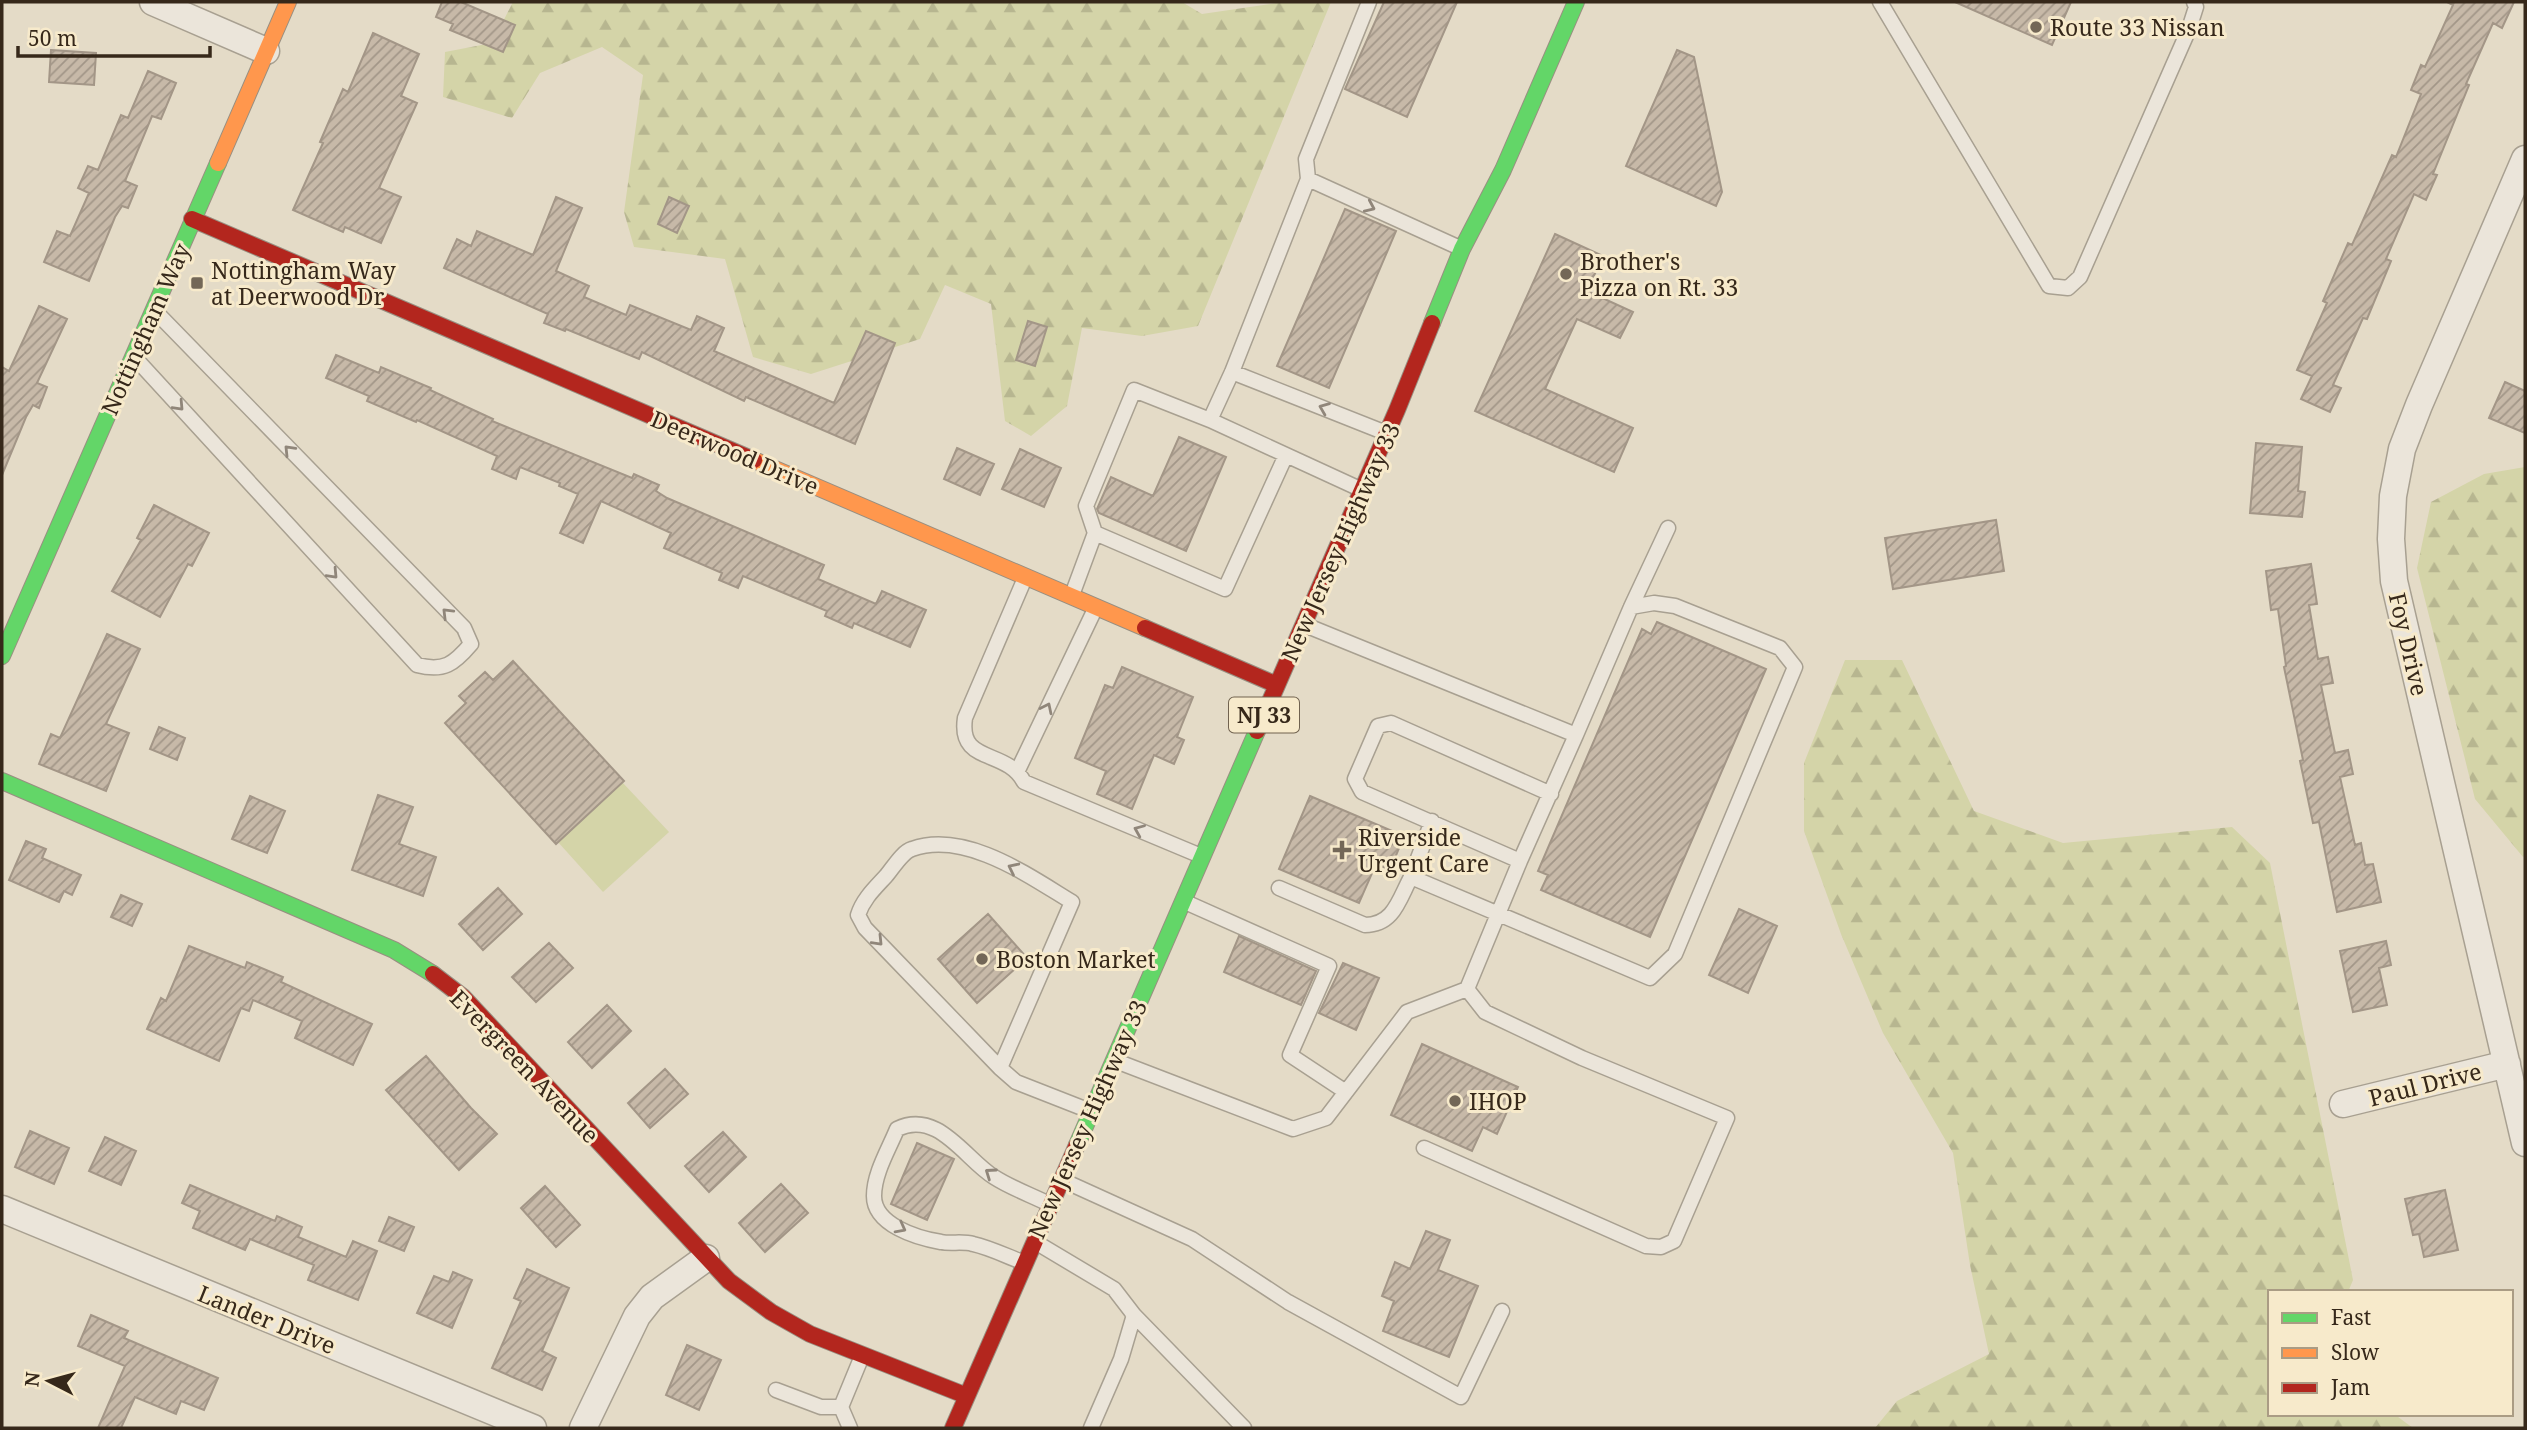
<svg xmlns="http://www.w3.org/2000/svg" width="2527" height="1430" viewBox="0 0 2527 1430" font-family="'Noto Serif',serif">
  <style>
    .green { fill: #d4d4a8 }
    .forest { fill: url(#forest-firs) }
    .building { fill: url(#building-hatch); stroke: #a39687; stroke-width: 2 }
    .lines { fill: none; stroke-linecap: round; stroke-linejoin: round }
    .lane-casing { stroke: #a8a091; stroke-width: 17 }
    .street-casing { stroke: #a8a091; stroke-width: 29 }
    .fast-casing { stroke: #988f81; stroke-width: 18 }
    .slow-casing { stroke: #988f81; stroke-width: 18 }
    .jam-casing { stroke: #988f81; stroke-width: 18 }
    .lane { stroke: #ebe5da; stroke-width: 14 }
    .street { stroke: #ebe5da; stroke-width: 26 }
    .fast { stroke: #63d668; stroke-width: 16 }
    .slow { stroke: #ff974d; stroke-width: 16 }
    .jam { stroke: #b3261e; stroke-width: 16 }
    .oneway { stroke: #90867a }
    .poi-dot { fill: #736757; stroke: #f7eacb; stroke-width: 2.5 }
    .labels { text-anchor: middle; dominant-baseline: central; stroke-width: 6; stroke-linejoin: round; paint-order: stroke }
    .shield { fill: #f7eacb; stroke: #70624f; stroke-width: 2 }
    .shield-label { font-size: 21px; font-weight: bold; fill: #36281a }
    .poi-label { font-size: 23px; fill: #36281a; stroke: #f7eacb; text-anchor: start }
    .street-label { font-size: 23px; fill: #36281a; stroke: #f7eacb }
  </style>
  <defs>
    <pattern id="forest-firs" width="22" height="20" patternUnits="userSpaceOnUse" patternTransform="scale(1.75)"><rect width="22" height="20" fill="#d4d4a8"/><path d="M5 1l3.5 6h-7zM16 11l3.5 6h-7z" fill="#b7b690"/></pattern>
    <pattern id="building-hatch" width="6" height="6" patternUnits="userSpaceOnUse" patternTransform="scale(1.75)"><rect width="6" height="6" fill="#c7b9a8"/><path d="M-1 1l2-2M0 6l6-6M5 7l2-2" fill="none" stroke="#a29688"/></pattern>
  </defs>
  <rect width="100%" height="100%" fill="#e4dbc7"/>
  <path class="green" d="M 622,782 L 669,832 L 603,892 L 558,842 Z"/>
  <path class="forest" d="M 513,2 L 1182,2 L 1202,14 L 1284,2 L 1331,2 L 1198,326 L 1142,336 L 1082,328 L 1067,406 L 1031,436 L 1005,421 L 991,304 L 945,285 L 920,339 L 811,374 L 753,357 L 725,259 L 634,247 L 624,212 L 643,75 L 602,47 L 540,73 L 512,118 L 443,97 L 445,52 L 492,43 Z
    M 2525,467 L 2525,856 L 2523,857 L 2475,799 L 2417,568 L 2431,502 L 2484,474 Z
    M 1845,660 L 1902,660 L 1974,811 L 2063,843 L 2232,827 L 2270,863 L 2353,1280 L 2348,1292 L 2270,1292 L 2270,1414 L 2394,1414 L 2413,1428 L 1875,1428 L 1897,1401 L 1989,1354 L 1970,1265 L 1953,1153 L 1883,1033 L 1841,934 L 1804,831 L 1804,763 Z"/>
  <path class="building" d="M 442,2 L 461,2 L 515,25 L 503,52 L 450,30 L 453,24 L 436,17 Z
    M 1384,2 L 1457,2 L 1407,117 L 1345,89 Z
    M 1955,2 L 2071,2 L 2052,45 Z
    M 2447,2 L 2514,2 L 2502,28 L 2493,23 L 2466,84 L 2469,85 L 2433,174 L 2437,175 L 2426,200 L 2414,194 L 2386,259 L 2391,261 L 2367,319 L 2363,318 L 2333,385 L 2341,388 L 2330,412 L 2301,399 L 2312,376 L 2297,370 L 2327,303 L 2323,301 L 2348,243 L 2352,245 L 2392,155 L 2396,157 L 2421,94 L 2411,90 L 2421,65 L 2425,67 L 2453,5 Z
    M 373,33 L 419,54 L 401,96 L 417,103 L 379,188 L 401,197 L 381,243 L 345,227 L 343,232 L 293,210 L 323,143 L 320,142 L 343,89 L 348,92 Z
    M 51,50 L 96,53 L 94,85 L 49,82 Z
    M 1677,50 L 1694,57 L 1722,192 L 1716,206 L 1626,166 Z
    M 148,71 L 176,83 L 161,119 L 152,116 L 125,181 L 137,186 L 128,208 L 122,206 L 115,217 L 89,281 L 44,262 L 57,231 L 70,236 L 89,193 L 78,188 L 88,166 L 98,170 L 121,115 L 128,118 Z
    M 556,197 L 582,208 L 556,271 L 589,286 L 584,297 L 626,315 L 630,305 L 691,330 L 697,316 L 724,328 L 714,351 L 834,403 L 866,331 L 895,343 L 855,444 L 746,397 L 744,401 L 642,352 L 639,359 L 566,329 L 565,331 L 544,323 L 548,314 L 444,268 L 457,239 L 471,246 L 477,231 L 533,255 Z
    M 669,197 L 689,206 L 677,233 L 658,224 Z
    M 1345,209 L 1396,231 L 1329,388 L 1277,366 Z
    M 1555,234 L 1603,256 L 1587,291 L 1633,312 L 1620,338 L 1577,319 L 1545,389 L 1633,428 L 1614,472 L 1475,411 Z
    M 39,306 L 67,319 L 37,383 L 47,387 L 39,408 L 33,405 L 26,417 L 2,475 L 2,367 L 9,371 Z
    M 1028,321 L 1047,327 L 1035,366 L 1016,360 Z
    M 336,355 L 379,373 L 381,367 L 431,388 L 430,390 L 493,419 L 492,421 L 632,478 L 634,474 L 659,485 L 656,491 L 667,498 L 824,565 L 818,579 L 876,604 L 882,591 L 926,610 L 910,647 L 854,623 L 852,628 L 825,616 L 827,611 L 743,576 L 738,588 L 719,580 L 722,573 L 664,548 L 671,533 L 601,501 L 583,543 L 560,533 L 578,494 L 559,486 L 560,483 L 520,467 L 516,479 L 492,469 L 497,456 L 417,420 L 416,422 L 367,401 L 369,396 L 326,378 Z
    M 2505,382 L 2525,391 L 2525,433 L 2489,418 Z
    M 1179,437 L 1226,457 L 1186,551 L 1099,513 L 1097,509 L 1111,477 L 1153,496 Z
    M 2256,443 L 2302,447 L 2298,491 L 2305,492 L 2302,517 L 2250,513 Z
    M 957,448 L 994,464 L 980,495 L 944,479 Z
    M 1020,449 L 1061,468 L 1044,507 L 1002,489 Z
    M 154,505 L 209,533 L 192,566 L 188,564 L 160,617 L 112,591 L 141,540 L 137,538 Z
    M 1996,520 L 2004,571 L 1893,589 L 1885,538 Z
    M 2311,564 L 2317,604 L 2309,605 L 2318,659 L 2328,657 L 2333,683 L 2321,685 L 2335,753 L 2348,750 L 2353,774 L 2340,777 L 2355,845 L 2361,843 L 2365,865 L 2373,864 L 2381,902 L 2337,912 L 2319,822 L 2313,823 L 2300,761 L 2303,760 L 2284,667 L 2286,666 L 2278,609 L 2271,610 L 2266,571 Z
    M 1657,622 L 1766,669 L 1650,937 L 1541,890 L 1548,875 L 1538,871 L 1642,629 L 1651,634 Z
    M 107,634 L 140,649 L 106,724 L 129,733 L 106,791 L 39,764 L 51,734 L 60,738 Z
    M 513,661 L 624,781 L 556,844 L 445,723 L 466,703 L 459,696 L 485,672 L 493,680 Z
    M 1122,667 L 1193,697 L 1177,737 L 1184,740 L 1174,764 L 1154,755 L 1132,809 L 1097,794 L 1106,771 L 1075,758 L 1105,685 L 1113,688 Z
    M 159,727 L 185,738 L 177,760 L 150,749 Z
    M 378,795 L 413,807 L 399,844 L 436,857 L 423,896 L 352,870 Z
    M 250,796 L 285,811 L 267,853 L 232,839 Z
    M 1310,796 L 1404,836 L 1390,870 L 1376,864 L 1359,903 L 1279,869 Z
    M 26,841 L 46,849 L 42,858 L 81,875 L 72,895 L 64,891 L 59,902 L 9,880 Z
    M 498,888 L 522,914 L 483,950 L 459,924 Z
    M 121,895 L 142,904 L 132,926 L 111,917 Z
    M 1739,909 L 1777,926 L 1748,993 L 1709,975 Z
    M 988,914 L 1027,958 L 977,1003 L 938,959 Z
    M 1239,936 L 1316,971 L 1301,1005 L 1224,972 Z
    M 2386,941 L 2391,965 L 2379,968 L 2387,1005 L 2353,1012 L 2340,951 Z
    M 549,943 L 573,968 L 536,1002 L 512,977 Z
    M 189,946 L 245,968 L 247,962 L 283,977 L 281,982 L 372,1024 L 353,1065 L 295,1038 L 302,1021 L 253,1000 L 249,1011 L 241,1008 L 219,1061 L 147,1029 L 161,998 L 166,1001 Z
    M 1343,963 L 1379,978 L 1356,1030 L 1319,1013 Z
    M 607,1005 L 631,1031 L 592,1068 L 568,1042 Z
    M 1422,1044 L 1518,1087 L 1497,1134 L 1483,1127 L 1472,1151 L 1391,1115 Z
    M 426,1056 L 471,1108 L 497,1134 L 459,1170 L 386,1090 Z
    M 665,1069 L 688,1094 L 650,1128 L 628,1103 Z
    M 30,1131 L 69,1148 L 54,1184 L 15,1167 Z
    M 723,1132 L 746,1157 L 709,1192 L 685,1166 Z
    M 105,1137 L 136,1151 L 121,1185 L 89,1171 Z
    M 917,1143 L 954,1159 L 927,1220 L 891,1204 Z
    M 781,1184 L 808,1213 L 765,1252 L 739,1223 Z
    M 190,1185 L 275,1221 L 277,1216 L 302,1227 L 298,1237 L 346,1257 L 353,1241 L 377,1251 L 358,1300 L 308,1280 L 314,1265 L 250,1239 L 245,1250 L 193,1228 L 200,1211 L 182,1203 Z
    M 545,1186 L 580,1225 L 556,1247 L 521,1208 Z
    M 2445,1190 L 2458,1250 L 2424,1257 L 2419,1234 L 2413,1235 L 2405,1199 Z
    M 389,1217 L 414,1227 L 404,1251 L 379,1241 Z
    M 1426,1231 L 1450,1240 L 1438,1270 L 1478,1286 L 1449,1357 L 1383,1331 L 1394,1301 L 1382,1296 L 1395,1262 L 1410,1269 Z
    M 527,1269 L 569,1288 L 542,1351 L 556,1358 L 542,1390 L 492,1368 L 521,1301 L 514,1298 Z
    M 453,1272 L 472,1280 L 452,1328 L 417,1313 L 434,1276 L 449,1282 Z
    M 91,1315 L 128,1331 L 124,1338 L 218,1378 L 204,1410 L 181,1401 L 176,1414 L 135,1397 L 121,1428 L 98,1428 L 125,1366 L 78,1346 Z
    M 687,1345 L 721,1360 L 699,1410 L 666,1395 Z"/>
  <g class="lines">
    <defs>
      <path id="lane" d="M 1880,2 L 2049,286 L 2068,288 L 2080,277 L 2189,29 L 2196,7 L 2194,2
        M 1308,179 L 1460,248
        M 136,359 L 417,665 C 444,672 454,664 471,644 L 464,628 L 155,311
        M 1232,372 L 1386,433
        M 1360,489 L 1210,420 L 1232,372 L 1308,179 L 1306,159 L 1369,2
        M 1095,533 L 1086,506 L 1134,390 L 1210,420
        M 1025,578 L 965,718 C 958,765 1006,748 1024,782 L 1201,856
        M 1072,595 L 1095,533 L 1225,589 L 1286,455
        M 1576,735 L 1631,607 L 1668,528
        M 1018,770 L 1096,607
        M 1520,861 L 1362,792 L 1355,779 L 1378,726 L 1391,723 L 1551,794
        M 1411,877 L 1432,821
        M 1279,888 L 1365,925 C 1394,925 1399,899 1411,877 L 1650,978 L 1675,954 L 1795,667 L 1780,648 L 1675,606 L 1654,603 L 1631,607
        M 1183,901 L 1329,966 L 1290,1055 L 1346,1092
        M 1116,1061 L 1293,1129 L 1326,1118 L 1407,1012 L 1467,989 L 1520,861 L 1576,735 L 1305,625
        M 1000,1068 L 1072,902 C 1029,876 965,830 912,849 C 902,852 893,868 886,876 C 875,888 863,899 858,915 L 865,928 L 1000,1068 L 1016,1082 L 1090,1111
        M 1424,1148 L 1646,1246 L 1661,1247 L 1674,1241 L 1727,1118 L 1582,1058 L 1485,1012 L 1467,989
        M 1062,1180 L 1192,1239 L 1288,1302 L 1461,1397 L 1502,1311
        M 1037,1243 L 1114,1289 L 1134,1315 L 1121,1359 L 1091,1428
        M 1025,1263 C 1008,1257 991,1248 973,1244 C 963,1241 951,1244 941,1242 C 917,1238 874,1225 874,1196 C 874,1173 889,1149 897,1129 C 938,1109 965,1159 994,1177 C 1011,1188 1031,1195 1049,1204
        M 1132,1313 L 1244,1428
        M 776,1390 L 821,1407 L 841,1407 L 862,1356
        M 841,1407 L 850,1428"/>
      <path id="street" d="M 153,2 L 266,51
        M 2525,159 L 2419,405 L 2402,449 L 2393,496 L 2391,539 L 2394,581 L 2525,1143
        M 2343,1104 L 2507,1064
        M 2,1209 L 533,1428
        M 583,1428 L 637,1316 L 652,1297 L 706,1258"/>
      <path id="fast" d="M 1432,323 L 1462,249 L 1503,170 L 1576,2
        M 2,656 L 218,163
        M 2,781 L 394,950 L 433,974
        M 1077,1145 L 1257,731"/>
      <path id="slow" d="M 218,163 L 288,2
        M 754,460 L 1145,628"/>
      <path id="jam" d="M 192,219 L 754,460
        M 1145,628 L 1277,685
        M 1257,731 L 1397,410 L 1432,323
        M 433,974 L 463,997 L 729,1281 L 771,1312 L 810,1334 L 967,1396
        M 953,1428 L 1077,1145"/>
    </defs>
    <use href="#lane" class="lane-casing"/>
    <use href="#street" class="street-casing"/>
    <use href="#fast" class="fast-casing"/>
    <use href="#slow" class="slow-casing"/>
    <use href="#jam" class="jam-casing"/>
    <use href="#lane" class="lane"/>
    <use href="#street" class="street"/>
    <use href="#fast" class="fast"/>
    <use href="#slow" class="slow"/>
    <use href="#jam" class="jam"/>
  </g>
  <defs><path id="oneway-chevron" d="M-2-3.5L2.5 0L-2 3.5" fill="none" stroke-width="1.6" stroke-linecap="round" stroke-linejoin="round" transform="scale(1.75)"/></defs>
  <g class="oneway">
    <use href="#oneway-chevron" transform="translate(1370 207) rotate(24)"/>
    <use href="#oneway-chevron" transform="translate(179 406) rotate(47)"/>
    <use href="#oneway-chevron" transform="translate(1324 408) rotate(-158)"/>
    <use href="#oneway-chevron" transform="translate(289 450) rotate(-134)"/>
    <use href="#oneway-chevron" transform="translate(333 574) rotate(47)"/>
    <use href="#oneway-chevron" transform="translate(447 613) rotate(-135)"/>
    <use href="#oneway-chevron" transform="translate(1047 708) rotate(-64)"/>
    <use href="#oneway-chevron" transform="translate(1139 830) rotate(-157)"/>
    <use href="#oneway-chevron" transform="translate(1013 868) rotate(-154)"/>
    <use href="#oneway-chevron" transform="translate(878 941) rotate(46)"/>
    <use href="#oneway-chevron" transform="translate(990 1173) rotate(-145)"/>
    <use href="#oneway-chevron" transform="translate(901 1228) rotate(28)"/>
  </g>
  <g class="poi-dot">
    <circle cx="2036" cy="27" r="7"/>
    <circle cx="1566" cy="274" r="7"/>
    <rect x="190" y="276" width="14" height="14" rx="3.5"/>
    <path d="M1338.5 839.5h7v7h7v7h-7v7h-7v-7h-7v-7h7z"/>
    <circle cx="982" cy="959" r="7"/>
    <circle cx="1455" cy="1101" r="7"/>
  </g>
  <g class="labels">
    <rect class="shield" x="1229" y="697.5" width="70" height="35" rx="5"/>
    <g class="shield-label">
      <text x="1264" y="715">NJ 33</text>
    </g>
    <g class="poi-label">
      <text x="2050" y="27">Route 33 Nissan</text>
      <text x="1580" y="261">Brother's<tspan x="1580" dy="26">Pizza on Rt. 33</tspan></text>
      <text x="211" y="270">Nottingham Way<tspan x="211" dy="26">at Deerwood Dr</tspan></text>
      <text x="1358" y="837">Riverside<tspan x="1358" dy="26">Urgent Care</tspan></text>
      <text x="996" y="959">Boston Market</text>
      <text x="1469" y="1101">IHOP</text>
    </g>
    <g class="street-label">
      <text transform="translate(145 329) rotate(-66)">Nottingham Way</text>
      <text transform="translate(735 452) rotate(23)">Deerwood Drive</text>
      <text transform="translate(1340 542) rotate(-66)">New Jersey Highway 33</text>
      <text transform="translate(2409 644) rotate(77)">Foy Drive</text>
      <text transform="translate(525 1066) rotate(46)">Evergreen Avenue</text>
      <text transform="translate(2425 1084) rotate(-14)">Paul Drive</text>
      <text transform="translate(1087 1119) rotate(-66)">New Jersey Highway 33</text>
      <text transform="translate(267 1319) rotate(22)">Lander Drive</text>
    </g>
  </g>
  <rect width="2527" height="1430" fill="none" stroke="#36281a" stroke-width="7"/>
  <rect x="2268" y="1290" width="245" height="126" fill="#f7eacb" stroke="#aa9c84" stroke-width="2"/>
  <rect x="2282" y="1313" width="35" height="10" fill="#63d668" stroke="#aa9c84" stroke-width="2"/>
  <text x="2331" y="1325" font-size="21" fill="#36281a">Fast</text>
  <rect x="2282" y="1348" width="35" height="10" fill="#ff974d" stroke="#aa9c84" stroke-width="2"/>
  <text x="2331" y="1360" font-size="21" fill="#36281a">Slow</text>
  <rect x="2282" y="1383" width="35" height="10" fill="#b3261e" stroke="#aa9c84" stroke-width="2"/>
  <text x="2331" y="1395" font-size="21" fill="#36281a">Jam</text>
  <g transform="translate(49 1381) rotate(276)" stroke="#f7eacb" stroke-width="5" paint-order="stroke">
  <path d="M0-5L12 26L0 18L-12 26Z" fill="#36281a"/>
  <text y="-10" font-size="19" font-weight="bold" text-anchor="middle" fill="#36281a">N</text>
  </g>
  <path d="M18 46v10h192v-10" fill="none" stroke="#36281a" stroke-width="3.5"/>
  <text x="28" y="46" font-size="21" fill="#36281a" stroke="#f7eacb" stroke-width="5" paint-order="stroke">50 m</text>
</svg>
